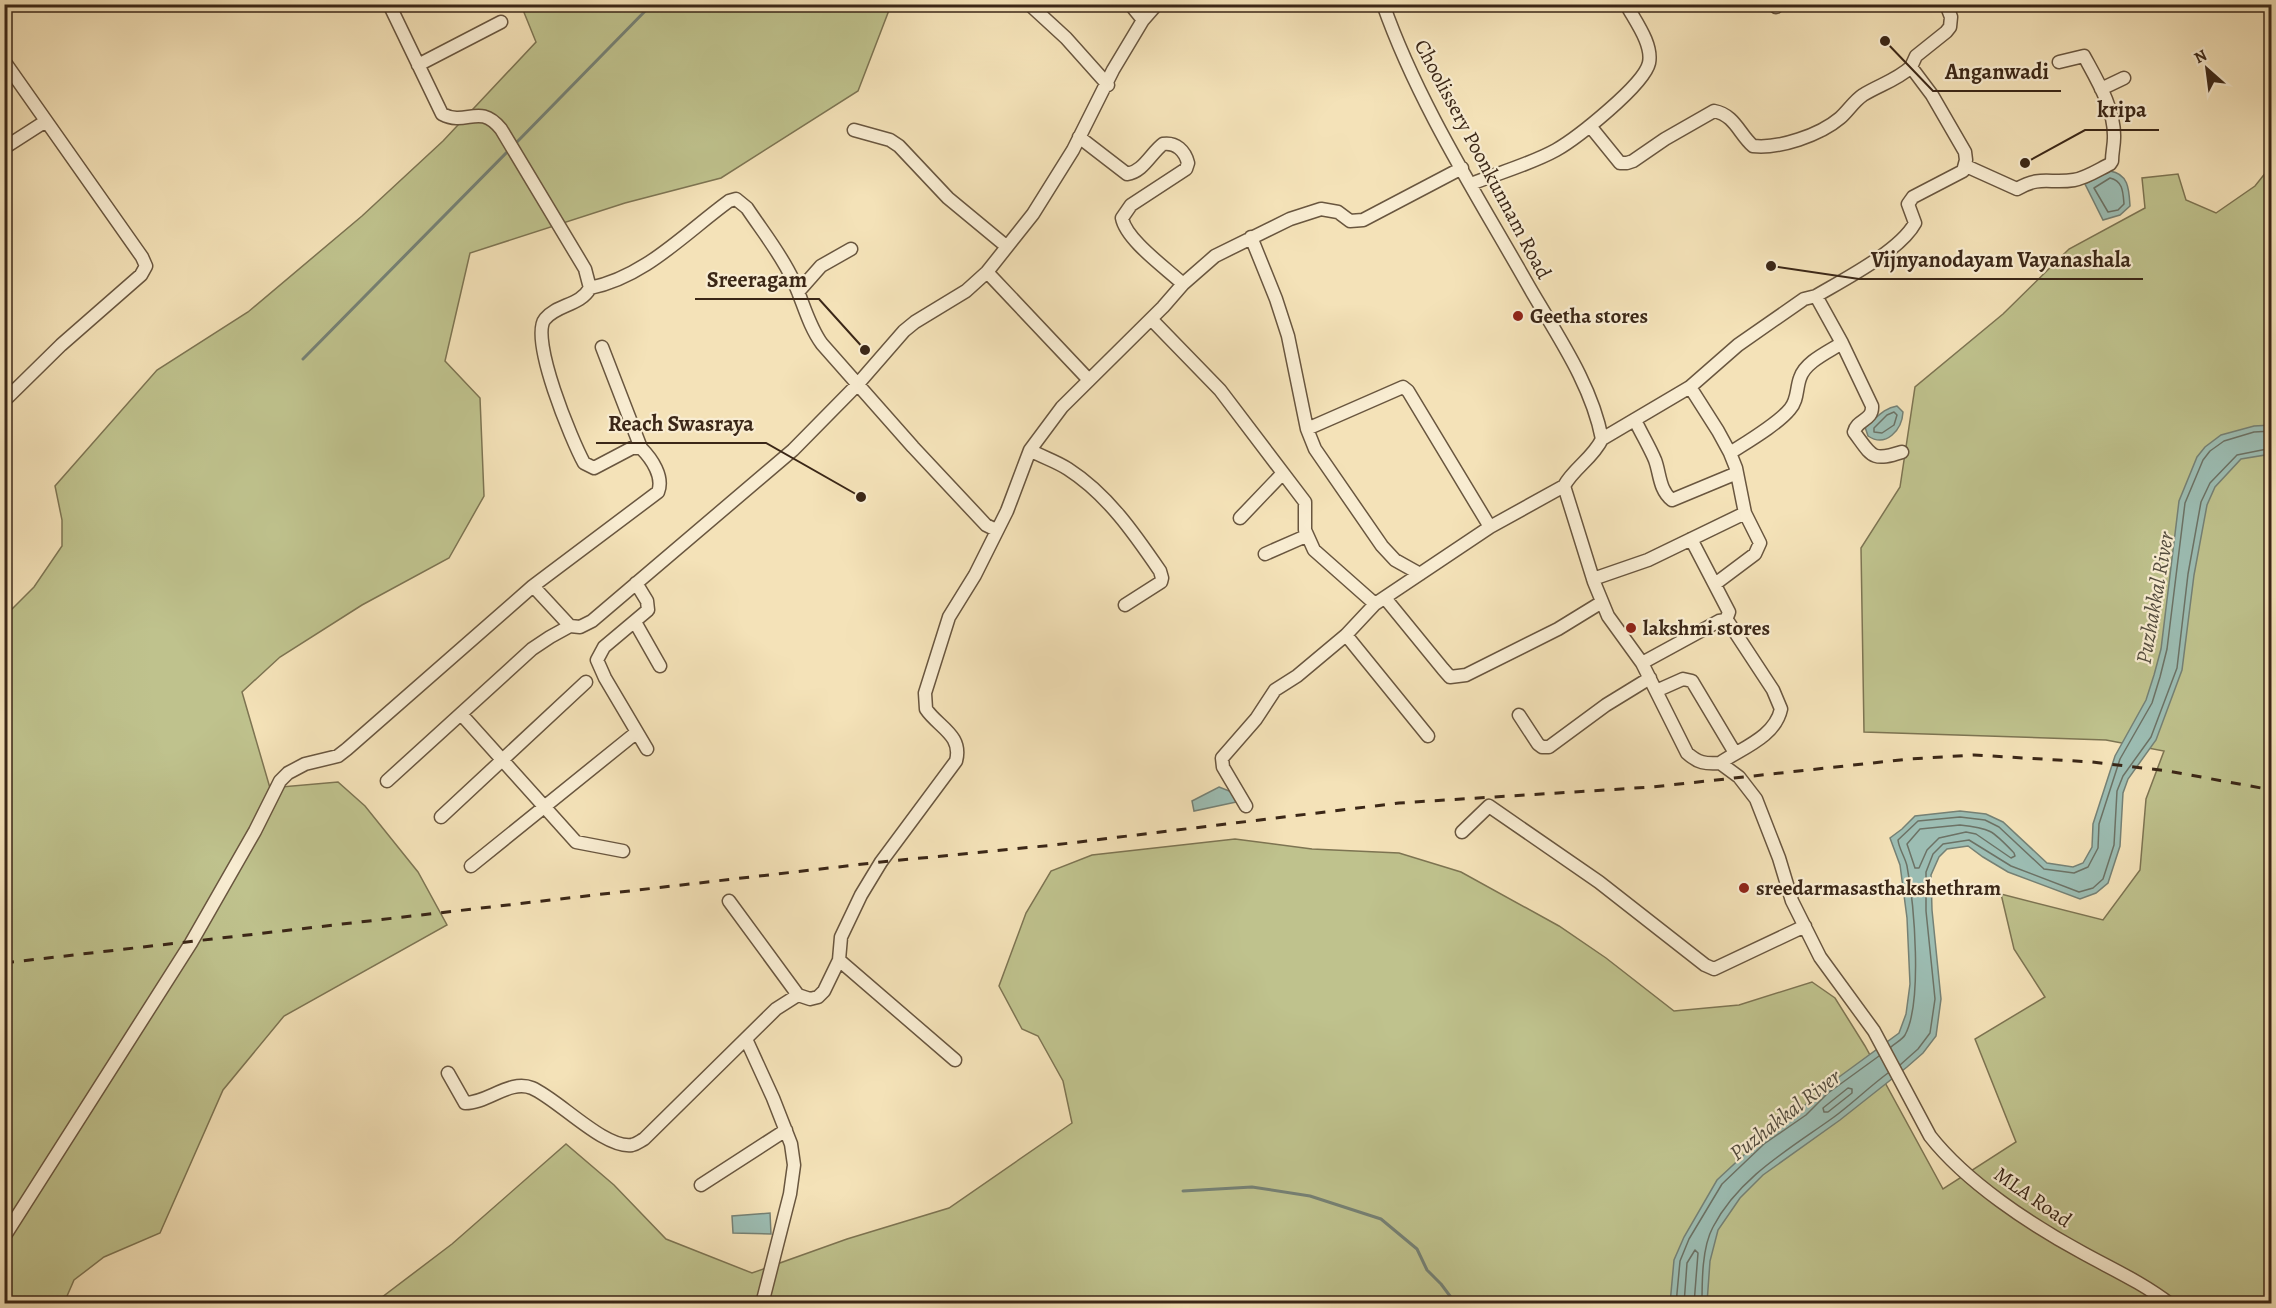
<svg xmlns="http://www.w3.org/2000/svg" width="2276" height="1308" viewBox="0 0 2276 1308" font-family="Alegreya,serif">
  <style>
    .green { fill: #bfc28d; stroke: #7d7452; stroke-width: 1.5 }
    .water { fill: #9cbdb3; stroke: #758175; stroke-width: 1.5 }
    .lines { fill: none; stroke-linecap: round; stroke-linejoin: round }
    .shore { stroke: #6c7265; stroke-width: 1.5 }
    .stream { stroke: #758175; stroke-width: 3 }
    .minor-casing { stroke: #69563f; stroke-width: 15 }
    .minor { stroke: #f8ecd1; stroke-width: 12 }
    .rail { stroke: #3b2717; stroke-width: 3; stroke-dasharray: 10 10; stroke-linecap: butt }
    .poi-dot { fill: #8f2418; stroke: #f8ecd1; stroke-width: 2 }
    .labels { text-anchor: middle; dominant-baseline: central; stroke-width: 4.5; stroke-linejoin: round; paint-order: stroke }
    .street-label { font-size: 21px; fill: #3b2717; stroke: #f8ecd1 }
    .poi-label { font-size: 21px; font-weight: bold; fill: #3b2717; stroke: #f8ecd1; text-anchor: start }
    .water-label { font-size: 22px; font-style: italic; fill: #534c3e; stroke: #f8ecd1 }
    .leader { fill: none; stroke: #3b2717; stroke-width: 2 }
    .callout-dot { fill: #3b2717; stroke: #f8ecd1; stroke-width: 2 }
    .callout-label { font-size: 22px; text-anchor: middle; font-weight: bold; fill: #3b2717; stroke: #f8ecd1; stroke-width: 4.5; stroke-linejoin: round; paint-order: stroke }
  </style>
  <rect width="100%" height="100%" fill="#f4e2b8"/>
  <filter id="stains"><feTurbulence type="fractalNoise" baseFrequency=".00333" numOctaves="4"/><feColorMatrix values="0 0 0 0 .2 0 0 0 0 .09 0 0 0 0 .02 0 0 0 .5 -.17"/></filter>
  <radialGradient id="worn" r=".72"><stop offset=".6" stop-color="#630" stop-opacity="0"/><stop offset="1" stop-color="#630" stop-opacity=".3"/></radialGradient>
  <path class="green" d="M 521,5 L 891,5 L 858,91 L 721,178 L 625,203 L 470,253 L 445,361 L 480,398 L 484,496 L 449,558 L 362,605 L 280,657 L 242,692 L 270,788 L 338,782 L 365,806 L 418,872 L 447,925 L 284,1016 L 223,1090 L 160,1233 L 104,1257 L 74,1280 L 64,1303 L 5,1304 L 5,616 L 34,587 L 62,546 L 62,520 L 55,486 L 157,370 L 248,312 L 362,216 L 443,141 L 536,42 Z
    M 2271,166 L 2271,1303 L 373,1304 L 452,1244 L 566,1144 L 614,1185 L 666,1239 L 752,1273 L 847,1239 L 949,1208 L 1072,1123 L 1063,1081 L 1038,1036 L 1022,1029 L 999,986 L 1026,913 L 1051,871 L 1092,855 L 1235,839 L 1312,849 L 1399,853 L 1461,872 L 1559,926 L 1606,958 L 1674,1011 L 1739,1005 L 1812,982 L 1835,998 L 1865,1046 L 1943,1189 L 2016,1142 L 1975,1039 L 2045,997 L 2014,949 L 2001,894 L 2103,920 L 2140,870 L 2146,799 L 2164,751 L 2106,740 L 1864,732 L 1861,548 L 1900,487 L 1915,387 L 2003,314 L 2069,249 L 2145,208 L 2142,178 L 2178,174 L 2186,200 L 2216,213 L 2255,186 Z"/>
  <path class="water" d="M 2110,171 C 2129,174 2129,190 2130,206 L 2120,215 L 2103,220 L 2085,184 Z
    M 1897,406 L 1903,412 C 1902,430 1886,448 1868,436 L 1865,427 C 1876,419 1883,408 1897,406 Z
    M 2271,425 L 2271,454 L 2241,459 L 2215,487 L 2207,505 L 2194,575 L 2182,670 L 2156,740 L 2128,779 L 2123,793 L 2120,846 L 2108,883 L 2096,893 L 2080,899 L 2008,872 L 1983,857 L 1968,846 L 1947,849 L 1939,857 L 1931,875 L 1932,910 L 1941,999 L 1936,1036 L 1923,1053 L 1907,1067 L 1840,1120 L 1763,1175 L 1740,1198 L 1718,1230 L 1710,1261 L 1707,1303 L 1670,1304 L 1674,1260 L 1684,1237 L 1717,1180 L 1761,1139 L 1785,1123 L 1824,1088 L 1899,1033 L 1906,1014 L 1910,984 L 1907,918 L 1900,865 L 1890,838 L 1902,829 L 1915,816 L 1960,811 L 1986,814 L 2003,822 L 2047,863 L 2073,867 L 2083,863 L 2092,847 L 2093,824 L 2115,756 L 2146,700 L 2154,675 L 2161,649 L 2179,501 L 2197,457 L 2205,447 L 2221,435 L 2254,426 Z
    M 1219,787 L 1237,794 L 1241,801 L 1194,811 L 1192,801 Z
    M 770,1213 L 771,1234 L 733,1233 L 732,1216 Z"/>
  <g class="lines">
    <path class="shore" d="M 2110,178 C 2123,181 2123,192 2124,204 L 2118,210 L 2108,212 L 2094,188 Z
      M 1894,412 L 1897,415 L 1894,425 L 1882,433 L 1874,432 L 1874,428 L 1887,415 Z
      M 1960,825 C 1991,828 1993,831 2014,853 L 2015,856 L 2011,858 L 1976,834 L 1966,832 L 1939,838 L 1927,850 L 1919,868 L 1915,868 L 1907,844 L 1920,829 Z
      M 1891,1047 C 1895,1043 1902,1040 1905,1035 C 1923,1002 1914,903 1907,866 C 1905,857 1899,849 1898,840 L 1918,821 L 1960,817 L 1985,820 L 1999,827 L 2044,869 L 2074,873 L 2088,867 L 2098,848 L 2099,824 L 2120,759 L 2152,703 L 2160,677 L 2167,649 L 2185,503 L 2203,460 L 2210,451 L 2224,441 L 2254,432 L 2272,431
      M 1900,1065 L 1918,1049 L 1930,1033 L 1935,999 L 1926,911 L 1926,872 L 1933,854 L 1943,844 L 1969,840 L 2011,866 L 2079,892 L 2093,888 L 2103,879 L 2114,845 L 2117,791 L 2123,776 L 2151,737 L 2177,668 L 2188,574 L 2201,502 L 2210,483 L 2237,455 L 2272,448
      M 1848,1088 L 1852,1089 L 1852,1093 L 1828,1112 L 1824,1112 L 1823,1108 Z
      M 1676,1304 L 1680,1261 L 1689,1239 L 1722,1184 L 1764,1144 L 1806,1115 L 1828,1093 L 1879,1056
      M 1684,1304 L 1687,1263 L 1695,1250 L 1698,1253 L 1694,1304
      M 1702,1304 C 1702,1281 1702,1247 1713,1227 C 1739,1177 1791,1148 1834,1117 C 1853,1103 1869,1087 1888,1073"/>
    <path class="stream" d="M 515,144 L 652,4
      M 303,359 L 510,149
      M 1183,1191 L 1252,1187 L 1310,1196 L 1381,1219 L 1417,1249 L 1427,1270 L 1441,1284 L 1456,1304"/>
    <defs>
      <path id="minor" d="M 389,4 L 442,114 C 467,127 479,102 501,129 L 585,269 L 590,288 C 580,306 557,304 545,319 C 529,338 572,441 584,463 L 594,468 L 632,448 L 641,448 C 652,459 664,477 658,492 L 533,586
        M 1029,4 L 1066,38 L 1108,85
        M 1130,4 L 1143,20
        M 1383,4 C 1419,106 1479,198 1532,292 C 1559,338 1592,386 1602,439 C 1593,458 1574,468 1564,486 L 1594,582 L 1608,616 L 1642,663 L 1687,753 C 1698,763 1705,764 1720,763 L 1739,777 L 1756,799 L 1779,858 L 1792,901 L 1820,957 L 1874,1031 L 1930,1136 C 1966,1182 2031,1225 2083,1253 C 2112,1269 2143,1283 2170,1304
        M 2269,4 L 2272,7
        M 1776,7 L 1779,4
        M 4,61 L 142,257 L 146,266 L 141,275 L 61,345 L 4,401
        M 418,65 L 501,22
        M 2101,89 L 2124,78
        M 1590,126 L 1620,163 L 1627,163 L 1633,161 L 1665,139 L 1714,111 C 1735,115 1739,134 1753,146 C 1779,149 1820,135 1840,118 C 1848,111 1854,101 1863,95 C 1879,85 1897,80 1911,67
        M 854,130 L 890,140 L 899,146 L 948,198 L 1006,246
        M 1079,137 L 1127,174 C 1143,172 1151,153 1163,144 C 1176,142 1185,151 1188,163 L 1186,169 L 1131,205 L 1122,218 C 1126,240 1166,268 1183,284
        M 4,148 L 46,121
        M 1966,166 L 2017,189 C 2041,175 2050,184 2074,180 C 2086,178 2098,170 2110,164 L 2112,161 C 2112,152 2114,146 2114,138 C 2115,109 2097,80 2084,56 L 2059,62
        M 1471,184 C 1498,173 1531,164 1556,150 C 1577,138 1644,85 1649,63 C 1653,44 1635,21 1626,4
        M 1251,237 L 1276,299 L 1288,336 L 1307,429 L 1315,449 L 1382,546 L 1395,560 L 1420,574
        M 987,272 L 1089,380
        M 590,288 C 645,277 685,233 729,201 L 736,199 L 747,208 C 763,232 781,254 793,280 C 803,301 808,325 822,344 L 913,447 L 986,525 L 996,530
        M 798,292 L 821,266 L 851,249
        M 1816,296 L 1842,343 L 1872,406 C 1873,421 1857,419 1854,432 C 1872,456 1871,462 1902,452
        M 1151,319 L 1220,390 L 1305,502 L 1305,530 L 1314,550 L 1375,604
        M 602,347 L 641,448
        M 1690,387 L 1718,431 L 1730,453 L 1736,468 L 1745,513 L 1760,543 L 1755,554 L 1715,584
        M 1635,420 C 1641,433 1649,446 1655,460 C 1660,473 1659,490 1672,500 L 1737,473
        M 1307,429 L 1403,387 L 1408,391 L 1490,527
        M 1602,439 L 1690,387 L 1738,345 L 1804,299 L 1816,296 C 1843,280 1900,251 1915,223 L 1908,204 L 1913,197 L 1963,171 L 1966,160 L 1965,152 L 1932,95 L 1911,67 L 1916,56 L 1946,32 L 1950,27 L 1951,17 L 1946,4
        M 1030,450 C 1042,457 1056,461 1068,469 C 1107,494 1134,533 1160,571 L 1162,578 L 1161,582 L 1125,605
        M 1730,453 C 1747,442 1778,424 1790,409 C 1798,400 1796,389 1800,378 C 1805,362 1828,352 1842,343
        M 1240,518 L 1283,473
        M 1691,539 L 1729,612 L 1726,620
        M 1265,554 L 1306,536
        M 1593,579 L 1648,560 L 1745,513
        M 636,583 L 647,601 L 648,610 L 604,647 L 597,660 L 605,678 L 647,749
        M 1385,598 L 1443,669 L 1450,677 L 1466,675 L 1558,629 L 1602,602
        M 635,622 L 660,666
        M 1346,635 L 1428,736
        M 1642,663 L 1719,621 L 1726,620 L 1729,623 L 1773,690 L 1781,709 C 1775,737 1742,748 1720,763
        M 1656,691 L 1683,679 L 1692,681 L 1735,753
        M 461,714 L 576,842 L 623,851
        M 1519,715 L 1538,744 L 1542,747 L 1549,747 L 1606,705 L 1650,678
        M 387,781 L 532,649 L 550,637 L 570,626
        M 1246,806 L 1223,767 L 1222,758 L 1256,719 L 1275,690 L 1297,676 L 1346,635 L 1375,604 L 1490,527 L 1564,486
        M 441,817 L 586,682
        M 1462,832 L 1489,806 L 1599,882 L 1705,965 L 1714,969 L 1805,926
        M 471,866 L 637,732
        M 729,901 L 798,995
        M 839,960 L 955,1060
        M 746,1039 L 773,1098 L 791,1144 L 794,1165 L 790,1194 L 762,1304
        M 448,1073 L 465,1103 C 488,1103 510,1079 532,1088 C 558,1099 604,1149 632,1145 C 637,1144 640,1141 644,1139 L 776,1009 L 798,995 L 810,999 L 818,997 L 824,991 L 839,960 L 841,937 L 861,895 L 881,862 L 956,761 C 963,735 938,727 926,709 L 925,693 L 949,617 L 975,575 L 1007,511 L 1030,450 L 1062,407 L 1163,307 L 1183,284 L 1215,256 L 1290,219 L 1321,209 L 1338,212 L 1350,221 L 1363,220 L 1462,168
        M 701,1185 L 786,1130
        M 4,1237 L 191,943 L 255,831 L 280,781 L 288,773 L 305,764 L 338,756 L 347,749 L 533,586 L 570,626 L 580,627 L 592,621 L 793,450 L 857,385 L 904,331 L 915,322 L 966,291 L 987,272 L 1033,214 L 1073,150 L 1113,70 L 1143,20 L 1157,4"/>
    </defs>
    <use href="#minor" class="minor-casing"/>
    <use href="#minor" class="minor"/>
    <path class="rail" d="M 4,963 L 881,862 L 1054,845 L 1399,803 L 1652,787 L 1909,759 L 1974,755 L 2092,762 L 2168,771 L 2272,790"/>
  </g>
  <g class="poi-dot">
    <circle cx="1518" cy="316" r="6"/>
    <circle cx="1631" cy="628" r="6"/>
    <circle cx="1744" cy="888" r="6"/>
  </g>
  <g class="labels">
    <g class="street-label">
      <text transform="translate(1483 159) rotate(62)">Choolissery Poonkunnam Road</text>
      <text transform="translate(2033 1197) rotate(35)">MLA Road</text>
    </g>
    <g class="poi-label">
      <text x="1530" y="316">Geetha stores</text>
      <text x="1643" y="628">lakshmi stores</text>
      <text x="1756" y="888">sreedarmasasthakshethram</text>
    </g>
    <g class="water-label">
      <text transform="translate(2155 598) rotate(-80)">Puzhakkal River</text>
      <text transform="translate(1785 1115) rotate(-38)">Puzhakkal River</text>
    </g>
  </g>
  <path class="leader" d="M1885 41L1933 91H2061M2025 163L2085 130H2159M1771 266L1859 279H2143M865 350L819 299H695M861 497L766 443H596"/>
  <g class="callout-dot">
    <circle cx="1885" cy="41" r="6"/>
    <circle cx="2025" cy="163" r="6"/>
    <circle cx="1771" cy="266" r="6"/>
    <circle cx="865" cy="350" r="6"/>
    <circle cx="861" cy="497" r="6"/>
  </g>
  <g class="callout-label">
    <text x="1997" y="79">Anganwadi</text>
    <text x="2122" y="117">kripa</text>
    <text x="2001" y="267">Vijnyanodayam Vayanashala</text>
    <text x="757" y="287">Sreeragam</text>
    <text x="681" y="431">Reach Swasraya</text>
  </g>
  <rect width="2276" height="1308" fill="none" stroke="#f4e2b8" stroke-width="24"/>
  <rect x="6" y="6" width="2264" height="1296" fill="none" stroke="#3b2717" stroke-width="3"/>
  <rect x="12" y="12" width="2252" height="1284" fill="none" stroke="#3b2717" stroke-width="1.5"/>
  <g transform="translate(2207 69) rotate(332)" stroke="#f8ecd1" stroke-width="4.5" paint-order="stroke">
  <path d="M0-4.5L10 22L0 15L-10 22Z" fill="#3b2717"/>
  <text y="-9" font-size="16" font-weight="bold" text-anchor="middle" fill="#3b2717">N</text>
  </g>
  <rect width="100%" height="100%" filter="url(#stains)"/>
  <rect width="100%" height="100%" fill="url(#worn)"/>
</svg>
